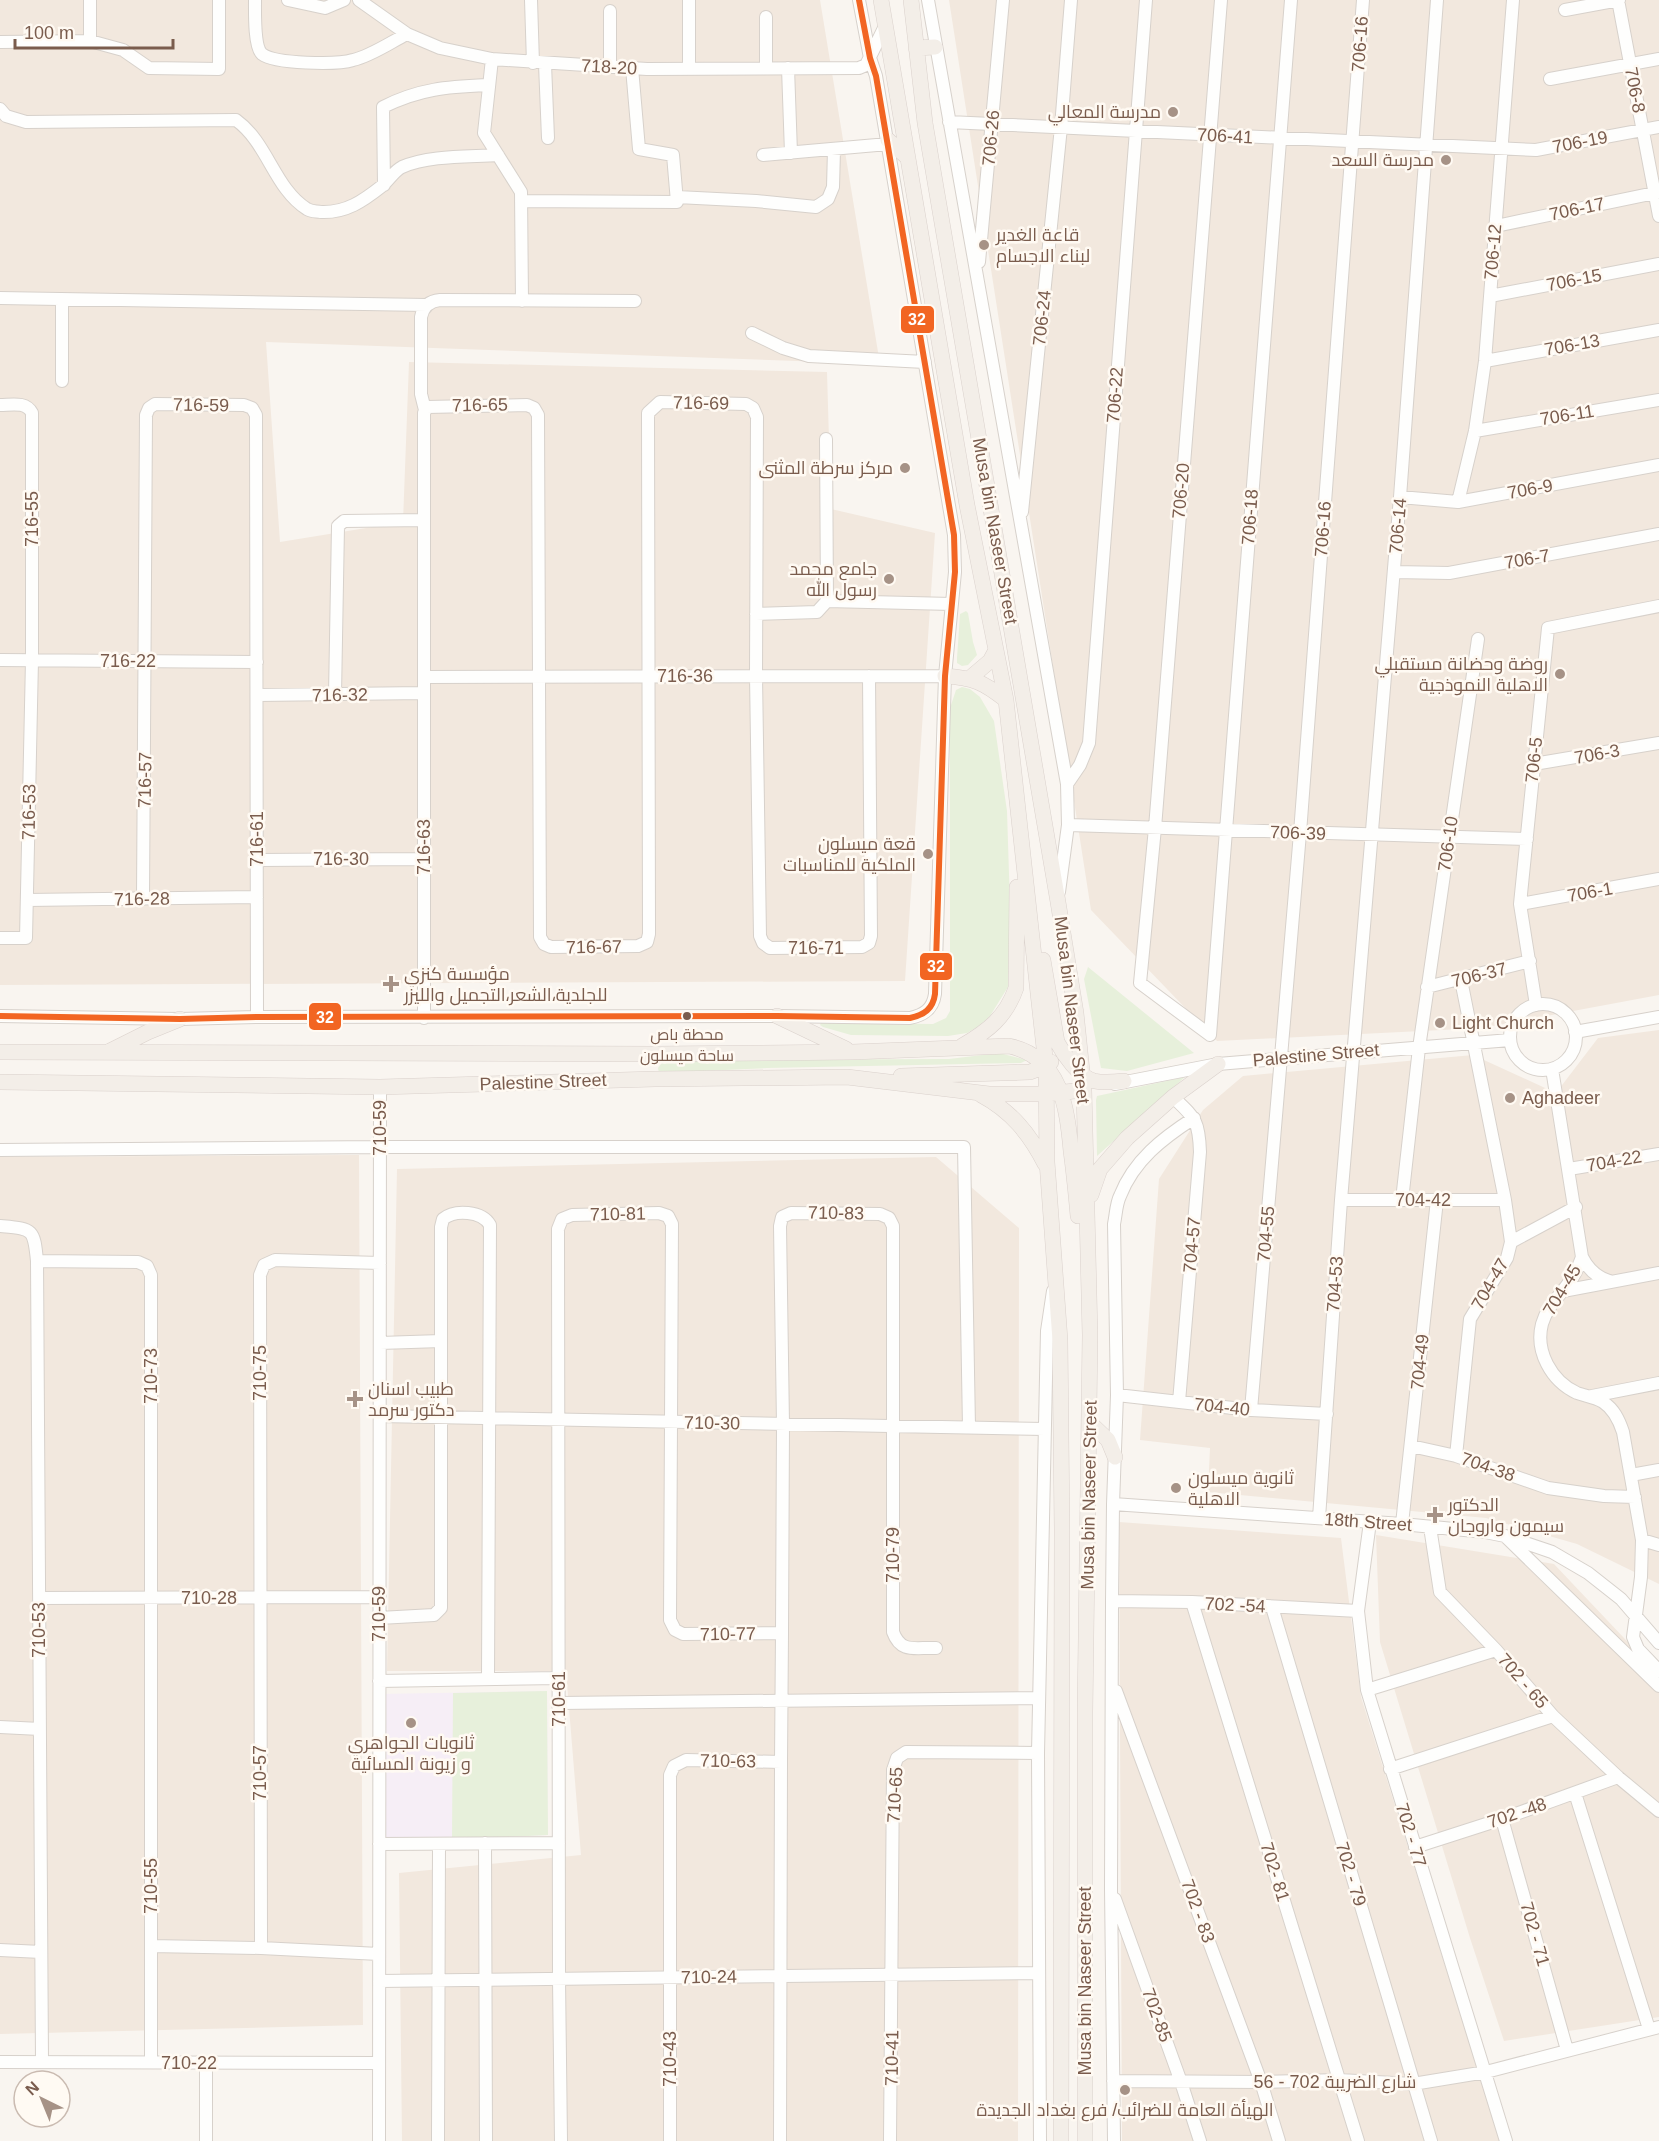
<svg xmlns="http://www.w3.org/2000/svg" width="1659" height="2141" viewBox="0 0 1659 2141" font-family="Helvetica,Cairo,sans-serif">
  <style>
    .residential { fill: #f2e8de }
    .education { fill: #f6eef6 }
    .green { fill: #e7f0db }
    .lines { fill: none; stroke-linecap: round; stroke-linejoin: round }
    .minor-casing { stroke: #d7d1cb; stroke-width: 14 }
    .major-casing { stroke: #dad1cc; stroke-width: 16 }
    .minor { stroke: #fefefd; stroke-width: 12 }
    .major { stroke: #f3eee8; stroke-width: 15 }
    .bus-1-casing { stroke: #fffaf3; stroke-width: 10 }
    .bus-1 { stroke: #f26522; stroke-width: 6 }
    .poi-dot { fill: #a69286; stroke: #fffaf3; stroke-width: 2 }
    .bus-dot { fill: #7a5c4d; stroke: #fffaf3; stroke-width: 2 }
    .labels { text-anchor: middle; dominant-baseline: central; stroke-width: 5; stroke-linejoin: round; paint-order: stroke }
    .bus-label { font-size: 16px; fill: #7a5c4d; stroke: #fffaf3 }
    .street-label { font-size: 18px; fill: #7a5c4d; stroke: #fffaf3 }
    .poi-label { font-size: 18px; fill: #7a5c4d; stroke: #fffaf3; text-anchor: start }
    .line-badge { stroke: #fffaf3; stroke-width: 2 }
    .badge-label { font-size: 16px; text-anchor: middle; font-weight: bold; fill: #fff }
  </style>
  <rect width="100%" height="100%" fill="#f9f5f0"/>
  <path class="residential" d="M 0,0 L 820,0 L 880,364 L 266,342 L 280,542 L 403,522 L 409,362 L 827,372 L 831,509 L 935,533 L 905,981 L 0,985 Z
    M 949,0 L 1659,0 L 1659,995 L 1482,1028 L 1217,1041 L 1091,910 Z
    M 1659,1030 L 1659,1584 L 1577,1544 L 1486,1518 L 1208,1492 L 1210,1448 L 1140,1440 L 1159,1179 L 1203,1110 L 1243,1076 L 1473,1055 L 1556,1093 L 1598,1038 Z
    M 359,1155 L 363,2025 L 0,2034 L 0,1157 Z
    M 936,1157 L 1019,1228 L 1018,2141 L 402,2141 L 399,1873 L 581,1855 L 566,1671 L 387,1671 L 397,1169 Z
    M 1119,1522 L 1341,1538 L 1361,1697 L 1500,2141 L 1122,2141 Z
    M 1376,1535 L 1554,1564 L 1659,1675 L 1659,2017 L 1504,2041 L 1470,1938 L 1380,1642 Z"/>
  <path class="education" d="M 547,1691 L 548,1835 L 383,1843 L 378,1694 Z"/>
  <path class="green" d="M 966,611 L 968,613 L 973,642 L 977,655 L 968,665 L 962,666 L 957,663 L 957,658 L 960,614 Z
    M 962,687 L 970,689 L 980,697 L 994,721 L 1007,811 L 1011,937 L 1008,987 L 990,1016 L 979,1026 L 967,1033 L 948,1036 L 851,1035 L 823,1027 L 820,1025 L 821,1023 L 827,1023 L 933,1024 L 946,1018 L 950,1011 L 950,708 L 956,690 Z
    M 1088,967 L 1194,1053 L 1127,1071 L 1101,1068 L 1084,979 Z
    M 999,1053 L 1027,1060 L 1021,1063 L 767,1068 L 659,1073 L 658,1068 L 664,1060 L 949,1059 Z
    M 1185,1077 L 1097,1156 L 1096,1100 L 1097,1096 Z
    M 547,1691 L 548,1835 L 452,1840 L 453,1693 Z"/>
  <g class="lines">
    <defs>
      <path id="minor" d="M 90,0 L 90,41
        M 255,0 C 255,11 254,47 262,54 C 275,64 337,65 353,60 C 371,56 391,42 407,34
        M 288,0 L 325,8 L 344,0
        M 359,0 L 407,34 L 440,48 L 492,59 L 647,69 L 859,68 L 866,65 L 885,26
        M 531,0 L 533,63
        M 928,0 L 1067,784 L 1068,825 L 1059,892
        M 1618,0 L 1659,216
        M 1565,10 L 1619,0
        M 766,17 L 766,68
        M 0,42 L 90,41 L 123,50 L 149,68 L 219,69 L 219,0
        M 492,59 L 484,133 L 521,192 L 522,301
        M 545,64 L 548,138
        M 610,67 L 610,11
        M 788,68 L 791,153
        M 689,69 L 689,0
        M 1550,79 L 1659,59
        M 0,109 L 6,116 L 26,122 L 236,120 C 268,143 274,188 307,209 C 312,212 316,211 321,212 C 346,213 363,201 382,186 C 389,180 394,171 402,167 C 429,155 469,157 498,155
        M 949,122 L 1536,150 L 1659,127
        M 763,155 L 888,144
        M 384,185 L 383,107 C 421,88 448,87 489,85
        M 677,197 L 756,201 L 816,207 L 828,199 L 833,187 L 834,150
        M 521,201 L 677,202 L 673,155 L 639,149 L 632,68
        M 1496,226 L 1659,192
        M 979,262 L 1003,0
        M 1490,296 L 1659,264
        M 0,298 L 427,305
        M 62,299 L 62,381
        M 752,333 L 783,348 L 809,356 L 925,362
        M 1485,361 L 1659,330
        M 0,405 C 11,405 26,401 32,413 L 32,660 L 26,938 L 0,938
        M 425,410 L 421,394 L 421,317 C 423,307 429,301 440,300 L 635,301
        M 1475,431 L 1659,400
        M 826,439 L 827,601
        M 1400,497 L 1458,502 L 1659,465
        M 1458,502 L 1475,431 L 1485,361 L 1513,0
        M 1022,512 L 1061,127 L 1071,0
        M 1394,572 L 1449,573 L 1659,534
        M 756,614 L 817,612 L 827,601 L 952,604
        M 0,660 L 257,662
        M 424,677 L 945,676
        M 257,695 L 424,693
        M 335,695 L 338,526 L 344,521 L 424,520
        M 1534,764 L 1659,743
        M 1067,784 L 1080,765 L 1089,743 L 1146,0
        M 1068,825 L 1527,839
        M 257,860 L 424,859
        M 143,899 L 146,415 L 149,408 L 155,404 L 244,405 L 252,408 L 256,415 L 257,1017
        M 27,900 L 257,897
        M 1520,904 L 1659,879
        M 1427,987 L 1530,961
        M1510 1037a33 33 0 1 1 66 0a33 33 0 1 1-66 0Z
        M 1536,1005 L 1520,904 L 1548,628 L 1659,606
        M 0,1016 L 180,1019 L 257,1017 L 777,1016 L 910,1018 C 924,1015 933,1009 935,994 L 945,676 L 955,572 L 954,535 L 876,76 L 870,58 L 859,0
        M 424,1018 L 424,413 L 427,407 L 527,405 L 534,408 L 538,415 L 540,937 L 544,944 L 551,947 L 638,946 L 647,942 L 649,934 L 648,413 L 660,402 L 746,404 L 753,408 L 757,417 L 756,676 L 760,936 L 763,943 L 770,948 L 862,947 L 869,943 L 871,936 L 869,676
        M 1575,1032 L 1659,1017
        M 1210,1035 L 1140,983 L 1155,828 L 1221,0
        M 1210,1035 L 1291,0
        M 1552,1069 L 1582,1257 C 1579,1265 1576,1274 1570,1281 C 1560,1296 1547,1306 1542,1324 C 1535,1351 1551,1381 1577,1393 C 1585,1396 1595,1397 1603,1402 C 1614,1409 1619,1420 1623,1432 L 1642,1540 L 1641,1577 L 1633,1637 L 1638,1649 L 1659,1671
        M 1115,1084 L 1218,1064 L 1510,1040
        M 1173,1097 C 1195,1118 1199,1120 1200,1152 L 1179,1402
        M 0,1150 L 380,1147 L 964,1147 L 969,1427
        M 1569,1169 L 1659,1154
        M 1341,1200 L 1505,1200
        M 1402,1200 L 1419,1048 L 1478,639
        M 0,1226 C 33,1229 34,1228 37,1261 L 42,2062
        M 1511,1242 L 1576,1207
        M 1582,1257 C 1588,1269 1596,1277 1609,1281
        M 37,1261 L 138,1262 L 147,1266 L 151,1275 L 151,1946 L 261,1948 L 379,1954
        M 1563,1291 L 1659,1273
        M 380,1343 L 441,1341
        M 1117,1395 L 1251,1410 L 1327,1414
        M 1592,1396 L 1659,1383
        M 1251,1410 L 1300,833 L 1363,0
        M 380,1416 L 1045,1429
        M 1411,1446 L 1456,1456 L 1548,1488 L 1604,1496 L 1635,1497
        M 1456,1456 L 1470,1319 L 1507,1258 L 1511,1242 L 1505,1200 L 1461,980
        M 1631,1475 L 1659,1470
        M 1113,1504 L 1402,1524 L 1485,1532 L 1505,1536 L 1552,1552 L 1588,1573 L 1621,1599 L 1659,1643
        M 1319,1518 L 1341,1200 L 1400,497 L 1437,0
        M 1370,1522 L 1358,1611 L 1367,1690 L 1506,2141
        M 1402,1524 L 1437,1200
        M 1430,1527 L 1440,1592 L 1496,1650 L 1553,1716 L 1618,1777 L 1659,1811
        M 1506,1537 L 1659,1686
        M 1642,1540 L 1659,1545
        M 39,1598 L 379,1597
        M 1112,1601 L 1192,1602 L 1358,1611
        M 1192,1602 L 1358,2141
        M 1272,1607 L 1431,2141
        M 379,1618 L 434,1615 L 441,1608 L 441,1227 L 443,1219 C 455,1209 482,1211 490,1225 L 488,1679
        M 379,1681 L 559,1678
        M 1367,1690 L 1496,1650
        M 1116,1691 L 1261,2082 L 1279,2141
        M 559,1703 L 1039,1698
        M 0,1727 L 40,1729
        M 781,1762 L 782,1633
        M 1390,1769 L 1553,1716
        M 1575,1793 L 1649,2029
        M 1502,1819 L 1567,2050
        M 485,1843 L 486,2141
        M 379,1844 L 559,1843
        M 1415,1847 L 1502,1819 L 1618,1777
        M 1115,1899 L 1181,2082 L 1200,2141
        M 261,1948 L 260,1275 L 264,1265 L 275,1260 L 380,1263
        M 0,1950 L 41,1952
        M 379,1981 L 1039,1973
        M 0,2062 L 379,2063
        M 151,2062 L 151,1946
        M 1113,2081 L 1261,2082 L 1339,2080 L 1413,2084 L 1486,2072 L 1659,2027
        M 206,2141 L 206,2063
        M 379,2141 L 380,1087
        M 438,2141 L 439,1844
        M 561,2141 L 559,1979 L 558,1229 L 562,1219 L 572,1215 L 659,1213 L 668,1216 L 672,1224 L 670,1620 L 675,1630 L 683,1634 L 782,1633 L 783,1424 L 780,1226 L 782,1217 L 791,1213 L 880,1214 L 889,1218 L 893,1226 L 893,1632 C 901,1654 916,1647 936,1648
        M 670,2141 L 670,1775 L 674,1766 L 686,1760 L 781,1762 L 780,2141
        M 890,2141 L 893,1770 L 897,1758 L 906,1752 L 1038,1753
        M 1040,2141 L 1038,1753 L 1047,1331 L 1053,1291
        M 1114,2141 L 1111,1889 L 1112,1601 L 1113,1504 L 1117,1395 L 1114,1224 C 1116,1215 1116,1204 1120,1196 C 1134,1160 1163,1138 1194,1118"/>
      <path id="major" d="M 881,0 L 967,505 L 1006,700 L 1046,1066 L 1047,1162 L 1060,1340 L 1062,1529 L 1061,2141
        M 911,0 L 925,123 L 1058,902 L 1076,1013 L 1084,1090 L 1090,1335 L 1085,1713 L 1085,2141
        M 916,48 L 935,47
        M 888,140 L 908,158
        M 945,676 C 974,678 983,682 1006,700
        M 970,678 L 990,661 L 996,650
        M 1043,960 L 1057,1042 C 1064,1055 1079,1077 1094,1081 C 1104,1083 1115,1082 1124,1081
        M 777,1016 L 846,1049
        M 962,1046 C 988,1031 1006,1017 1016,988 L 1017,887
        M 110,1051 L 148,1032 L 180,1019
        M 0,1052 L 654,1054 L 852,1052 L 1009,1046 C 1061,1057 1067,1107 1071,1151 C 1074,1173 1076,1194 1078,1216
        M 901,1076 L 1030,1072 L 1046,1066 L 1051,1062
        M 0,1082 L 380,1087 L 655,1079 L 847,1077 L 989,1094 L 1046,1094 L 1084,1090
        M 981,1095 C 1011,1111 1030,1134 1045,1164
        M 1091,1195 L 1100,1169 L 1127,1138 L 1173,1097 L 1218,1064
        M 1089,1422 L 1108,1440 L 1115,1457"/>
    </defs>
    <use href="#minor" class="minor-casing"/>
    <use href="#major" class="major-casing"/>
    <use href="#minor" class="minor"/>
    <use href="#major" class="major"/>
    <defs>
      <path id="bus-1" d="M 0,1016 L 180,1019 L 257,1017 L 777,1016 L 910,1018 C 924,1015 933,1009 935,994 L 945,676 L 955,572 L 954,535 L 876,76 L 870,58 L 859,0"/>
    </defs>
    <use href="#bus-1" class="bus-1-casing"/>
    <use href="#bus-1" class="bus-1"/>
  </g>
  <g class="poi-dot">
    <circle cx="1173" cy="112" r="6"/>
    <circle cx="1446" cy="160" r="6"/>
    <circle cx="984" cy="245" r="6"/>
    <circle cx="905" cy="468" r="6"/>
    <circle cx="889" cy="579" r="6"/>
    <circle cx="1560" cy="674" r="6"/>
    <circle cx="928" cy="854" r="6"/>
    <path d="M388 975h6v6h6v6h-6v6h-6v-6h-6v-6h6z"/>
    <circle cx="1440" cy="1023" r="6"/>
    <circle cx="1510" cy="1098" r="6"/>
    <path d="M352 1390h6v6h6v6h-6v6h-6v-6h-6v-6h6z"/>
    <circle cx="1176" cy="1488" r="6"/>
    <path d="M1432 1506h6v6h6v6h-6v6h-6v-6h-6v-6h6z"/>
    <circle cx="411" cy="1723" r="6"/>
    <circle cx="1125" cy="2090" r="6"/>
  </g>
  <circle class="bus-dot" cx="687" cy="1016" r="5"/>
  <g class="labels">
    <g class="bus-label">
      <text x="687" y="1034">محطة باص<tspan x="687" dy="21">ساحة ميسلون</tspan></text>
    </g>
    <g class="street-label">
      <text transform="translate(1360 44) rotate(-86)">706-16</text>
      <text transform="translate(609 67) rotate(3)">718-20</text>
      <text transform="translate(1635 90) rotate(79)">706-8</text>
      <text transform="translate(1225 136) rotate(3)">706-41</text>
      <text transform="translate(991 138) rotate(-85)">706-26</text>
      <text transform="translate(1580 142) rotate(-11)">706-19</text>
      <text transform="translate(1577 209) rotate(-12)">706-17</text>
      <text transform="translate(1493 252) rotate(-85)">706-12</text>
      <text transform="translate(1574 280) rotate(-11)">706-15</text>
      <text transform="translate(1042 318) rotate(-84)">706-24</text>
      <text transform="translate(1572 345) rotate(-10)">706-13</text>
      <text transform="translate(1115 395) rotate(-86)">706-22</text>
      <text transform="translate(701 403) rotate(1)">716-69</text>
      <text transform="translate(201 405) rotate(1)">716-59</text>
      <text transform="translate(480 405) rotate(-1)">716-65</text>
      <text transform="translate(1567 415) rotate(-9)">706-11</text>
      <text transform="translate(1530 489) rotate(-10)">706-9</text>
      <text transform="translate(1181 491) rotate(-85)">706-20</text>
      <text transform="translate(1250 517) rotate(-86)">706-18</text>
      <text transform="translate(32 519) rotate(-90)">716-55</text>
      <text transform="translate(1398 526) rotate(-85)">706-14</text>
      <text transform="translate(1323 529) rotate(-86)">706-16</text>
      <text transform="translate(995 531) rotate(80)">Musa bin Naseer Street</text>
      <text transform="translate(1527 559) rotate(-10)">706-7</text>
      <text x="128" y="661">716-22</text>
      <text x="685" y="676">716-36</text>
      <text transform="translate(340 695) rotate(-1)">716-32</text>
      <text transform="translate(1597 754) rotate(-10)">706-3</text>
      <text transform="translate(1534 760) rotate(-84)">706-5</text>
      <text transform="translate(145 780) rotate(-89)">716-57</text>
      <text transform="translate(29 812) rotate(-89)">716-53</text>
      <text transform="translate(1298 833) rotate(2)">706-39</text>
      <text transform="translate(257 839) rotate(-90)">716-61</text>
      <text transform="translate(1448 844) rotate(-82)">706-10</text>
      <text transform="translate(424 847) rotate(-90)">716-63</text>
      <text x="341" y="859">716-30</text>
      <text transform="translate(1590 892) rotate(-10)">706-1</text>
      <text transform="translate(142 899) rotate(-1)">716-28</text>
      <text transform="translate(594 947) rotate(-1)">716-67</text>
      <text x="816" y="948">716-71</text>
      <text transform="translate(1479 975) rotate(-14)">706-37</text>
      <text transform="translate(1072 1010) rotate(83)">Musa bin Naseer Street</text>
      <text transform="translate(1316 1055) rotate(-5)">Palestine Street</text>
      <text transform="translate(543 1082) rotate(-2)">Palestine Street</text>
      <text transform="translate(380 1128) rotate(-90)">710-59</text>
      <text transform="translate(1614 1161) rotate(-10)">704-22</text>
      <text x="1423" y="1200">704-42</text>
      <text transform="translate(836 1213) rotate(1)">710-83</text>
      <text transform="translate(618 1214) rotate(-1)">710-81</text>
      <text transform="translate(1266 1234) rotate(-85)">704-55</text>
      <text transform="translate(1192 1245) rotate(-85)">704-57</text>
      <text transform="translate(1335 1284) rotate(-86)">704-53</text>
      <text transform="translate(1490 1284) rotate(-60)">704-47</text>
      <text transform="translate(1562 1290) rotate(-59)">704-45</text>
      <text transform="translate(1420 1362) rotate(-84)">704-49</text>
      <text transform="translate(260 1373) rotate(-90)">710-75</text>
      <text transform="translate(151 1376) rotate(-90)">710-73</text>
      <text transform="translate(1222 1407) rotate(6)">704-40</text>
      <text transform="translate(712 1423) rotate(1)">710-30</text>
      <text transform="translate(1488 1467) rotate(19)">704-38</text>
      <text transform="translate(1089 1495) rotate(-89)">Musa bin Naseer Street</text>
      <text transform="translate(1368 1522) rotate(4)">18th Street</text>
      <text transform="translate(893 1555) rotate(-90)">710-79</text>
      <text x="209" y="1598">710-28</text>
      <text transform="translate(1235 1605) rotate(3)">702 -54</text>
      <text transform="translate(379 1614) rotate(-90)">710-59</text>
      <text transform="translate(39 1630) rotate(-90)">710-53</text>
      <text transform="translate(728 1634) rotate(-1)">710-77</text>
      <text transform="translate(1523 1681) rotate(49)">702 - 65</text>
      <text transform="translate(559 1699) rotate(-90)">710-61</text>
      <text transform="translate(728 1761) rotate(1)">710-63</text>
      <text transform="translate(260 1773) rotate(-90)">710-57</text>
      <text transform="translate(895 1795) rotate(-87)">710-65</text>
      <text transform="translate(1517 1813) rotate(-19)">702 -48</text>
      <text transform="translate(1411 1835) rotate(73)">702 - 77</text>
      <text transform="translate(1275 1872) rotate(73)">702- 81</text>
      <text transform="translate(1351 1874) rotate(73)">702 - 79</text>
      <text transform="translate(151 1886) rotate(-90)">710-55</text>
      <text transform="translate(1198 1911) rotate(70)">702 - 83</text>
      <text transform="translate(1535 1934) rotate(74)">702 - 71</text>
      <text transform="translate(709 1977) rotate(-1)">710-24</text>
      <text transform="translate(1085 1981) rotate(-90)">Musa bin Naseer Street</text>
      <text transform="translate(1157 2015) rotate(70)">702-85</text>
      <text transform="translate(892 2058) rotate(-89)">710-41</text>
      <text transform="translate(670 2059) rotate(-90)">710-43</text>
      <text x="189" y="2063">710-22</text>
      <text x="1335" y="2082">شارع الضريبة 702 - 56</text>
    </g>
    <g class="poi-label">
      <text x="1161" y="112" text-anchor="end">مدرسة المعالي</text>
      <text x="1434" y="160" text-anchor="end">مدرسة السعد</text>
      <text x="996" y="235">قاعة الغدير<tspan x="996" dy="21">لبناء الاجسام</tspan></text>
      <text x="893" y="468" text-anchor="end">مركز سرطة المثنى</text>
      <text x="877" y="569" text-anchor="end">جامع محمد<tspan x="877" dy="21">رسول الله</tspan></text>
      <text x="1548" y="664" text-anchor="end">روضة وحضانة مستقبلي<tspan x="1548" dy="21">الاهلية النموذجية</tspan></text>
      <text x="916" y="844" text-anchor="end">قعة ميسلون<tspan x="916" dy="21">الملكية للمناسبات</tspan></text>
      <text x="404" y="974">مؤسسة كنزي<tspan x="404" dy="21">للجلدية،الشعر،التجميل والليزر</tspan></text>
      <text x="1452" y="1023">Light Church</text>
      <text x="1522" y="1098">Aghadeer</text>
      <text x="368" y="1389">طبيب اسنان<tspan x="368" dy="21">دكتور سرمد</tspan></text>
      <text x="1188" y="1478">ثانوية ميسلون<tspan x="1188" dy="21">الاهلية</tspan></text>
      <text x="1448" y="1505">الدكتور<tspan x="1448" dy="21">سيمون واروجان</tspan></text>
      <text x="411" y="1743" text-anchor="middle">ثانويات الجواهري<tspan x="411" dy="21">و زيونة المسائية</tspan></text>
      <text x="1125" y="2110" text-anchor="middle">الهيأة العامة للضرائب/ فرع بغداد الجديدة</text>
    </g>
  </g>
  <g class="line-badge">
    <rect x="900" y="305" width="35" height="29" rx="6" fill="#f26522"/>
    <rect x="919" y="952" width="34" height="29" rx="6" fill="#f26522"/>
    <rect x="308" y="1002" width="34" height="29" rx="6" fill="#f26522"/>
  </g>
  <g class="badge-label">
    <text x="917" y="325">32</text>
    <text x="936" y="972">32</text>
    <text x="325" y="1023">32</text>
  </g>
  <g transform="translate(42 2099) rotate(317)"><circle r="28" fill="#fffaf3" stroke="#cabbb1" stroke-width="1.5"/>
  <path d="M0-4.5L10 22L0 15L-10 22Z" fill="#a69286"/>
  <text y="-9" font-size="16" font-weight="bold" text-anchor="middle" fill="#7a5c4d">N</text>
  </g>
  <path d="M15 39v9h158v-9" fill="none" stroke="#7a5c4d" stroke-width="3"/>
  <text x="24" y="39" font-size="18" fill="#7a5c4d" stroke="#fffaf3" stroke-width="4.5" paint-order="stroke">100 m</text>
</svg>
